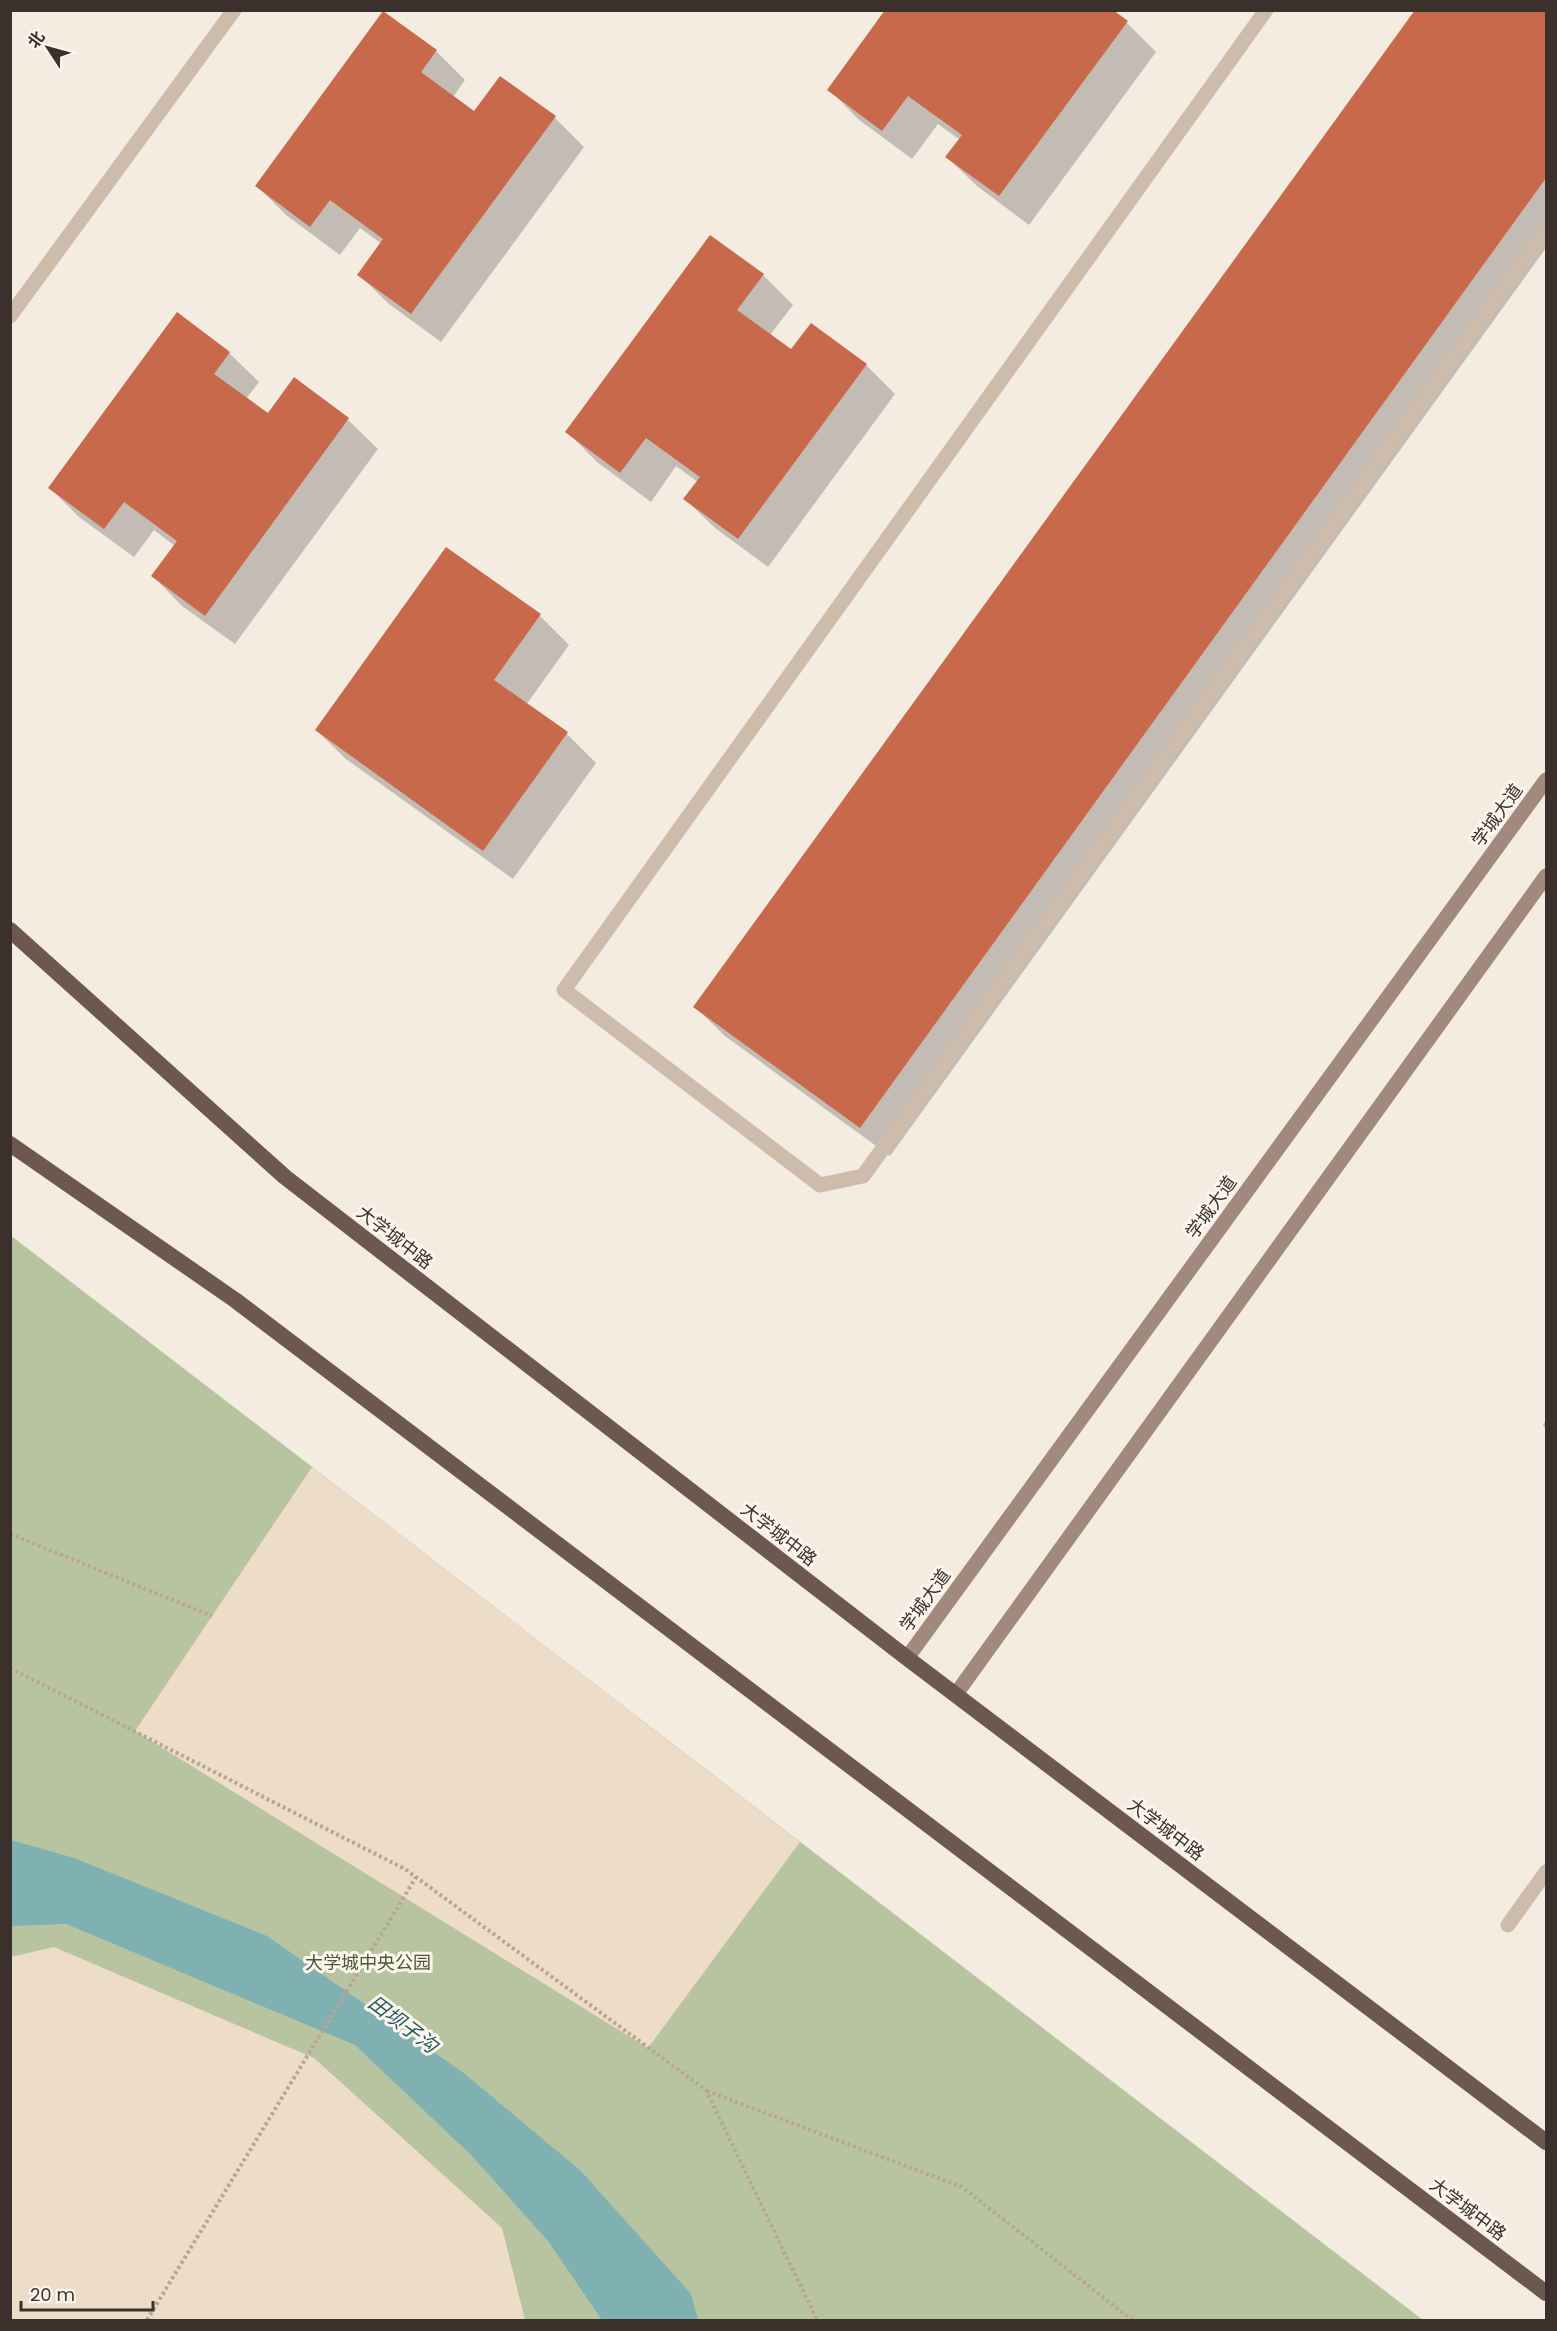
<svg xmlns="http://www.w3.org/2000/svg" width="1557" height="2331" viewBox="0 0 1557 2331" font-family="Poppins,'Noto Sans SC',sans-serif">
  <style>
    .green { fill: #b8c4a0 }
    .plaza { fill: #ecdcc8 }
    .water { fill: #7fb0b2 }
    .shadow { fill: #0003 }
    .building { fill: #c8694b }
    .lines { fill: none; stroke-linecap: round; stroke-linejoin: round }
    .path { stroke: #b9a596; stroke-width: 4; stroke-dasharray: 3 3; stroke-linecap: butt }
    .service { stroke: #cdbbac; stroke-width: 15 }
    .tertiary { stroke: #cdbbac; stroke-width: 15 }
    .secondary { stroke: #a18a7d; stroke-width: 15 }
    .trunk { stroke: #6c584f; stroke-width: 16 }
    .labels { text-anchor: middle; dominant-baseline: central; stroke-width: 6; stroke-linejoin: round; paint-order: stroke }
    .street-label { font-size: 18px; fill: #3b302b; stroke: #fbf5ee }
    .park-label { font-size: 18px; fill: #4a5a2e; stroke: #fbf5ee }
    .water-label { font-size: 20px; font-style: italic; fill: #1f5a5e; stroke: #fbf5ee }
  </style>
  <rect width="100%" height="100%" fill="#f4ebe1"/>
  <path class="green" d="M 10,1235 L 1423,2320 L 11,2320 Z"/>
  <path class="plaza" d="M 312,1467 L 800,1842 L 648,2048 L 135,1731 Z
    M 54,1947 L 314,2058 L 502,2228 L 525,2320 L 11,2320 L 11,1957 Z"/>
  <path class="water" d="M 11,1840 L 74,1858 L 267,1936 L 465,2074 L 581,2171 L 691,2294 L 698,2320 L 602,2320 L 548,2241 L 471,2155 L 355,2045 L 66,1924 L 11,1926 Z"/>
  <path class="shadow" d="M 1111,10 L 1127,23 L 1156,52 L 1029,225 L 977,186 L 947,157 L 960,140 L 938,124 L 912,159 L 858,119 L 829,89 Z
    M 1417,10 L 1546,10 L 1546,248 L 890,1156 L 725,1036 L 695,1007 Z
    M 436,51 L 465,80 L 453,97 L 474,113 L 501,78 L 555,118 L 584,147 L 441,342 L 389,304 L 359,275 L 382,244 L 360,228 L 340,255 L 286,215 L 257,186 Z
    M 711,237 L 763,275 L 793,305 L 770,335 L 791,351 L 866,365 L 895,394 L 768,567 L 715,528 L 685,499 L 698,482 L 676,466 L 651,502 L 597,462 L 567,432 Z
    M 229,353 L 259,382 L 246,399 L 268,415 L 294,380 L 348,420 L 378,449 L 235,644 L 182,606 L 153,576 L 175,546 L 154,530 L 134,557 L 79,517 L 50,488 Z
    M 540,616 L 569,645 L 526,705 L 567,734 L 596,763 L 513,879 L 346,759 L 316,730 Z
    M 1546,1420 L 1546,1429 L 1543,1425 Z"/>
  <path class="building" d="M 885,10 L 1113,10 L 1128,21 L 999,196 L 945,157 L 962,135 L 908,96 L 882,131 L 827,90 Z
    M 1415,10 L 1546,10 L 1546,178 L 860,1128 L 693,1007 Z
    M 383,11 L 437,50 L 421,72 L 474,111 L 500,76 L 556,116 L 411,314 L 357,275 L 383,239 L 330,200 L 310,227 L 255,186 Z
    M 710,235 L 764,274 L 737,310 L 791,349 L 811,323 L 867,364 L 738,539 L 683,499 L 700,477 L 646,438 L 620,473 L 565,432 Z
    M 177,312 L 230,352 L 214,374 L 268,413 L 294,377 L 349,418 L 205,616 L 151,576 L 177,541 L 124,502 L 104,529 L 48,488 Z
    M 446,547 L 541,614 L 494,680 L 568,732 L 483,851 L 315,730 Z"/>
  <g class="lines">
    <path class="path" d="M 10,1534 L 212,1616
      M 10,1668 L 405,1869 L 706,2090 L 817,2320
      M 707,2091 L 962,2187 L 1132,2320
      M 147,2320 L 416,1877"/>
    <path class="service" d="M 1266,10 L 564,990 L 820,1185 L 863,1176 L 1546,229
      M 1508,1925 L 1546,1872"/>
    <path class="tertiary" d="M 10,316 L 234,10"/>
    <path class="secondary" d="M 907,1658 L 1546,780
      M 956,1694 L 1546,876"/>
    <path class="trunk" d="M 10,930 L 285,1177 L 907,1658 L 1546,2142
      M 10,1144 L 235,1300 L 1546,2293"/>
  </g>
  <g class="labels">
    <g class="street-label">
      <text transform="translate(1497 815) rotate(-54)">学城大道</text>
      <text transform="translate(1211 1207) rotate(-54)">学城大道</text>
      <text transform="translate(395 1237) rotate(38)">大学城中路</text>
      <text transform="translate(779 1534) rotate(38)">大学城中路</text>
      <text transform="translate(925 1600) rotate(-54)">学城大道</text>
      <text transform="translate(1166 1829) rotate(37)">大学城中路</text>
      <text transform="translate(1468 2209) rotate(37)">大学城中路</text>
    </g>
    <g class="park-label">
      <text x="368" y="1962">大学城中央公园</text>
    </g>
    <g class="water-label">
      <text transform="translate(403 2024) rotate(37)">田坝子沟</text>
    </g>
  </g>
  <rect width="1557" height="2331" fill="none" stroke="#3b302b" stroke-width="24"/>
  <g transform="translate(48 48) rotate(306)" stroke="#fbf5ee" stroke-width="4.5" paint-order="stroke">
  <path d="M0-4.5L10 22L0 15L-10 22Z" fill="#3b302b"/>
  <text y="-9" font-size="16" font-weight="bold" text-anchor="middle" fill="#3b302b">北</text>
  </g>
  <path d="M21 2301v9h132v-9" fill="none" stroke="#3b302b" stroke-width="3"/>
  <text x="30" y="2301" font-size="18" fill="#3b302b" stroke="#fbf5ee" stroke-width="4.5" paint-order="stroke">20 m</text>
</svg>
